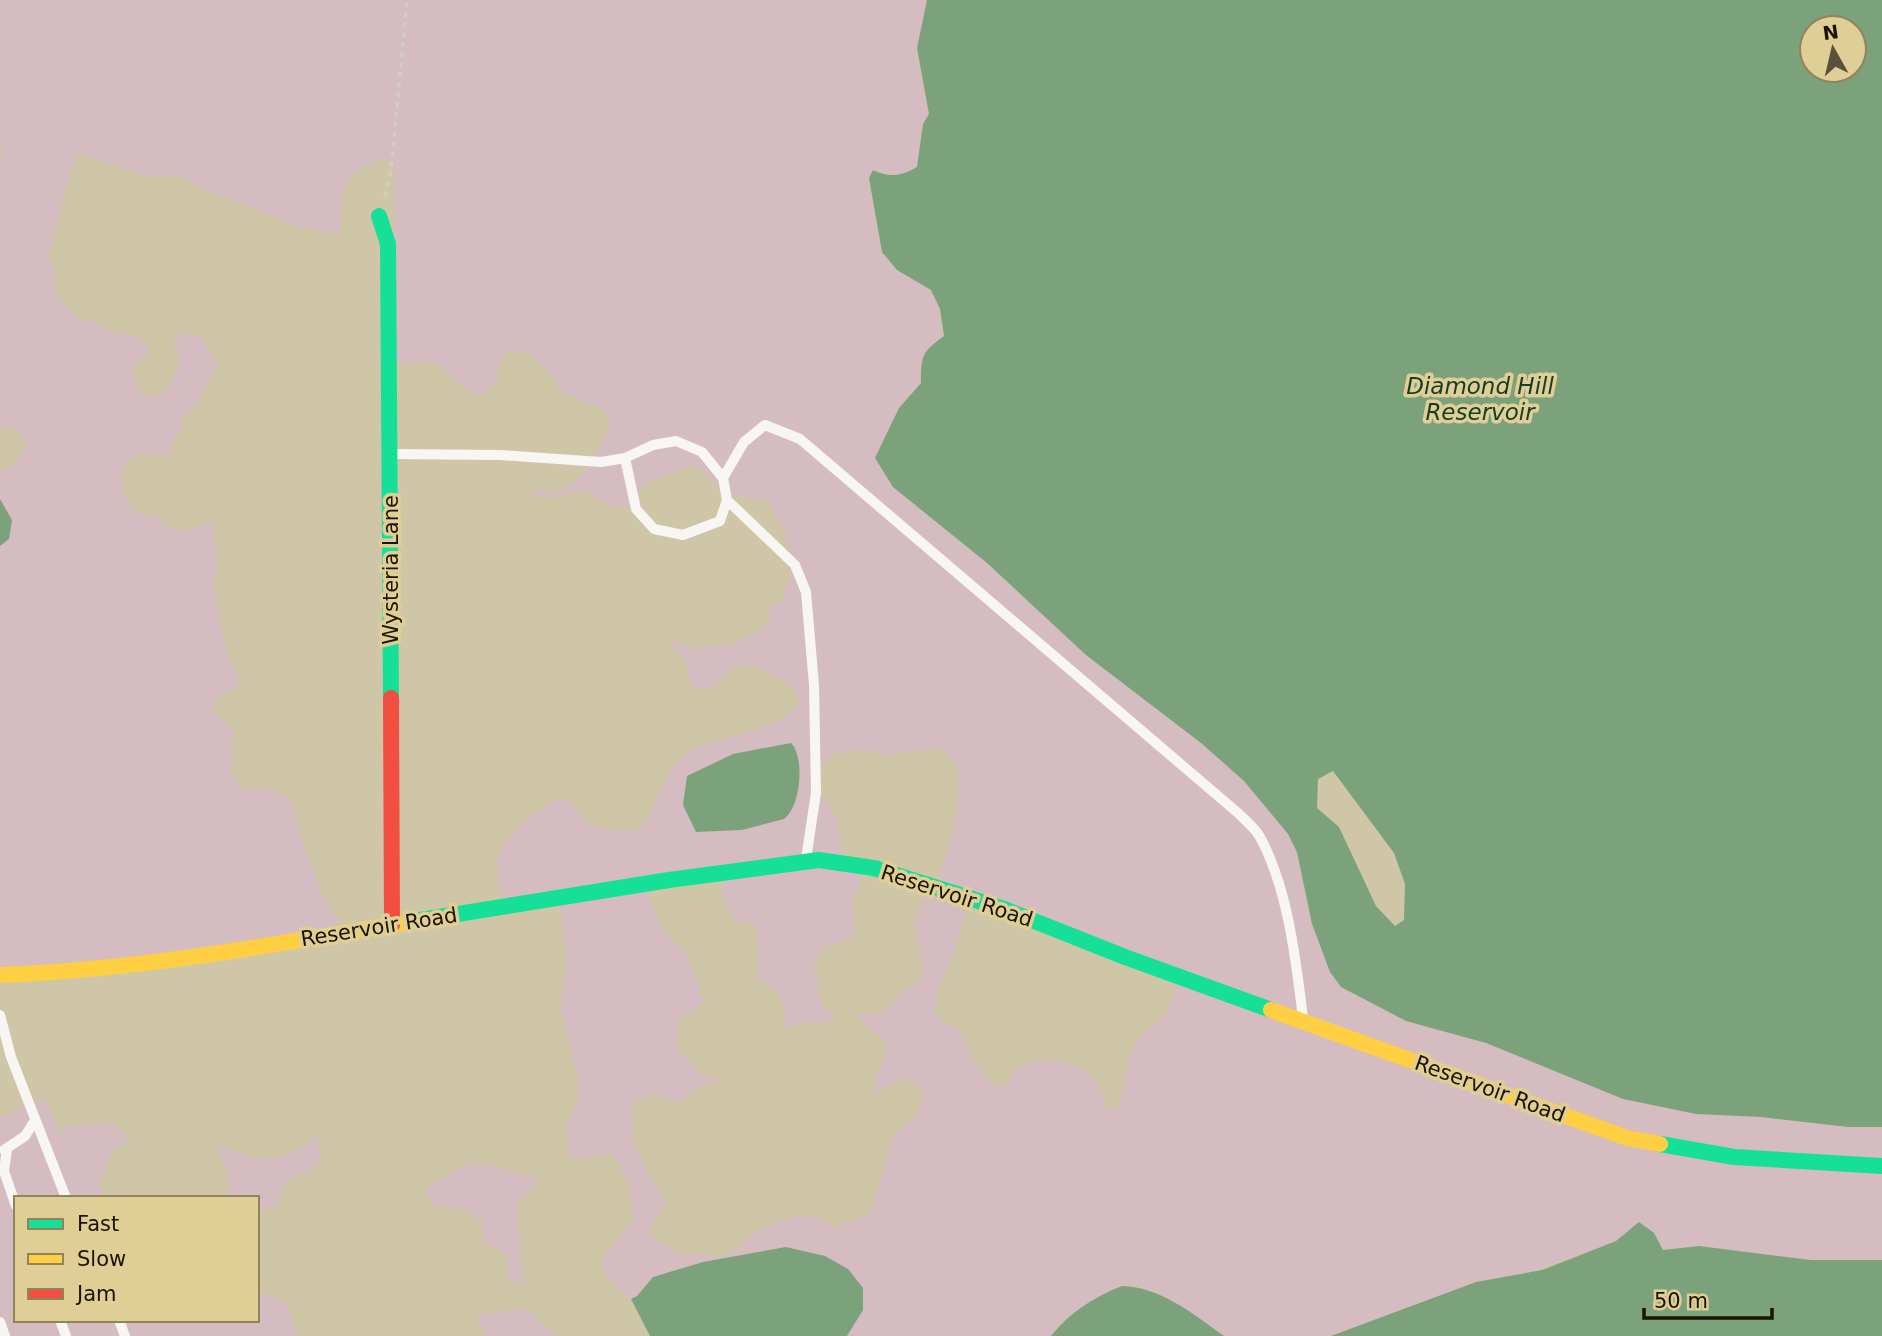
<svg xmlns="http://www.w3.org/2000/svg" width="1882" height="1336" viewBox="0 0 1882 1336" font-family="'DejaVu Sans',sans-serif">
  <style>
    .green { fill: #d5bcc0; fill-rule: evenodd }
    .water { fill: #7ca27c; fill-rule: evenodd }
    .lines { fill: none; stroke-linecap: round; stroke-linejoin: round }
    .path { stroke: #d1cec3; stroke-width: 3.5; stroke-dasharray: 5 5; stroke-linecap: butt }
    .lane { stroke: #f8f6f2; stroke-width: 10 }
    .fast { stroke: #16e098; stroke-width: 16 }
    .slow { stroke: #ffcf43; stroke-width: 16 }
    .jam { stroke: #f24e42; stroke-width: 16 }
    .labels { text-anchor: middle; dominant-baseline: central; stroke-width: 7; stroke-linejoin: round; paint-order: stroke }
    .street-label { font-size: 21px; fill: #1a1401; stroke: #e0ce97 }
    .water-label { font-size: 23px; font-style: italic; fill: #143f23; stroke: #e0ce97 }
  </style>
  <rect width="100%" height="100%" fill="#cfc6a8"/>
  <path class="green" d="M 0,0 L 927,0 L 917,48 L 929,114 L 923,124 L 917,167 L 904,175 L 883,175 L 897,270 C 936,292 937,290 944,336 L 921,362 L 921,383 L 899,408 L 893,487 L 987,563 L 1086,655 L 1201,743 L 1244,781 L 1288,834 L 1297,852 L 1312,924 L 1406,1021 L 1486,1043 L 1696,1114 L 1761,1117 L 1848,1127 L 1882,1127 L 1882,1260 L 1811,1260 L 1699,1246 L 1663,1250 L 1654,1233 L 1639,1222 L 1616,1241 L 1573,1258 L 1331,1336 L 1224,1336 L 1177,1303 L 1140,1287 L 1122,1286 L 1101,1294 L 1062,1322 L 1051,1336 L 847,1336 L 863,1310 L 653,1277 L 637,1296 L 631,1299 L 608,1279 L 601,1262 L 634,1219 L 627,1182 L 613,1154 L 569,1159 L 565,1123 L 575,1110 L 578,1101 L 577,1072 L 560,1007 L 567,957 L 558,900 L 504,905 C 501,892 497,879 497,866 C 495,839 539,812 558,797 L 572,801 C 584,832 605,828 635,832 C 639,827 645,822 649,816 C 660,798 665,770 683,756 C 720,730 768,740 799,704 L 798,694 C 784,681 757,661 738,667 C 716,674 718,700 691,685 L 686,661 L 668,640 L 697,648 L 737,643 L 764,628 L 771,608 L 782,602 L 791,572 L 784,530 L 767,501 L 731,494 L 698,468 L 691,466 L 645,483 L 630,507 L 610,507 L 584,491 L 548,498 L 534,496 L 536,489 C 541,490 548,493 553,493 C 577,492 600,447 610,427 L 603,409 L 559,390 L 554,376 L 528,352 L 506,352 L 500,362 L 495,384 L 480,396 L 465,389 L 436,362 L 393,364 L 391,295 L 395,196 L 394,168 L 385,157 C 339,174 343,188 340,233 L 337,234 L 334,231 L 324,232 L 295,225 L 201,188 L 181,175 L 151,177 L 83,155 L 75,155 L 49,255 L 56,283 L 55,294 L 78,319 L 94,321 L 109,331 L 136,336 L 149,346 L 146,356 L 132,370 L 138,389 L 150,397 L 164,391 L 180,368 L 173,332 L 186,335 L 202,335 L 208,351 L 219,363 L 196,405 L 184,414 L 181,430 L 171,446 L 171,455 L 137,455 C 134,458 127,462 125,466 C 117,479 125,510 141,514 C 146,516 152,515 157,515 L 167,527 L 189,530 L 213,522 L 216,554 L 214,591 L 228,657 L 238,674 L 238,687 L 221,693 L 211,710 L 234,730 L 231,772 L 242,789 L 266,788 L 291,799 L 302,840 L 322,894 L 346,933 L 0,977 L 0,546 L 9,539 L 12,520 L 0,499 L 0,473 L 13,465 L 28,444 L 19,431 L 0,427 L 0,165 L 3,162 L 0,145 ZM 941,748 C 945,752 950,756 953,760 C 970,786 947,853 938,882 L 928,885 L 914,923 L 922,970 L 920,981 L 899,993 C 892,1013 877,1012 858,1015 L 862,1022 L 884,1040 L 887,1050 L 875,1078 L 876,1094 L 896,1082 L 906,1079 L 923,1090 C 920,1115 915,1121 894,1133 L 870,1217 C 856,1217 847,1224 833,1227 C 828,1224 824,1220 819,1218 C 801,1210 767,1224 752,1236 C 737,1249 732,1256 709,1257 L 709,1254 L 679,1254 L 647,1233 L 667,1202 C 648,1172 623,1140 634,1103 L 650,1094 L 682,1103 C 690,1086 706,1085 724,1080 L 704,1076 L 678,1051 L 678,1019 L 704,1003 L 688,956 L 659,925 L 644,884 L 720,872 L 726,907 L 736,923 L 749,923 L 757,927 L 758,979 C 789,994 783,1001 783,1032 L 796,1022 L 827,1023 L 836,1014 L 825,1008 L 820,1001 L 814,965 L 823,947 L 853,938 L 856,928 L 852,904 L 865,868 L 843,859 L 838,819 L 825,801 L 819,777 L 824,764 L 830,755 C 852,751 867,744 886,759 L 897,752 ZM 970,897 L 1179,976 L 1167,1014 L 1144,1033 L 1130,1054 L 1118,1110 L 1106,1108 C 1104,1100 1102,1088 1097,1082 C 1080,1062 1043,1054 1020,1066 C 1013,1069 1010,1081 1004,1088 C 982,1083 966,1048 959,1028 L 943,1023 L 934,1010 L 936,995 L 956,947 Z
    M 44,1098 L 63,1140 L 63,1126 L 115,1123 L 130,1140 L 110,1153 L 101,1183 L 104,1198 L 89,1198 L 86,1194 L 87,1198 L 16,1198 L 16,1320 L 257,1320 L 257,1289 C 267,1297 278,1298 288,1305 L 297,1336 L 0,1336 L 0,1117 Z
    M 316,1132 L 322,1163 L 283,1184 L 278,1206 L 257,1212 L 257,1198 L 226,1198 C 232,1171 225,1168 216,1146 C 245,1154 269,1167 297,1150 C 306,1145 312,1142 316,1132 Z
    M 465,1164 L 490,1165 L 540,1179 L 517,1206 L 523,1284 L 508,1279 L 506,1254 L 484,1243 L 481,1222 L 465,1208 L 434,1206 L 424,1190 Z
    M 525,1308 L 557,1336 L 487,1336 L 478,1322 L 479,1315 Z"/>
  <path class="water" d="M 927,0 L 1882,0 L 1882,1127 L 1848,1127 L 1761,1117 L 1696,1114 L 1623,1099 L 1486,1043 L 1406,1021 L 1341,987 L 1330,972 L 1312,924 L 1297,852 L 1288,834 L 1244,781 L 1201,743 L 1086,655 L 987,563 L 893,487 L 875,458 L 899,408 L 921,383 C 921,355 922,352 944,336 L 940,309 L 931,290 L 897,270 L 882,252 L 869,178 L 873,170 C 889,178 902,176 917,167 L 923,124 L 929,114 L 917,48 ZM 1812,28 L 1854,28 L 1854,70 L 1812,70 ZM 1333,771 L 1394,853 L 1405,884 L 1404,920 L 1395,926 L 1376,906 L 1339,827 L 1317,808 L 1318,779 Z
    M 0,499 L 12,520 L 9,539 L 0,546 Z
    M 791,743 C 805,757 801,807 784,819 L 742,830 L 696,832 L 683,805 L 687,776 L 733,754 Z
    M 1639,1222 L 1654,1233 L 1663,1250 L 1699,1246 L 1811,1260 L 1882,1260 L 1882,1336 L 1331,1336 L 1476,1282 L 1542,1270 L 1573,1258 L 1616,1241 Z
    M 786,1247 L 825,1256 L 848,1269 L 863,1288 L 863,1310 L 847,1336 L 650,1336 L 631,1299 L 637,1296 L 653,1277 L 703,1262 Z
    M 1122,1286 C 1161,1287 1193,1314 1224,1336 L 1051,1336 C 1069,1313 1094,1297 1122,1286 Z"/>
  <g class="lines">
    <path class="path" d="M 385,196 L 391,171 L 407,0"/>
    <path class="lane" d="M 391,454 L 500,455 L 601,462 L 625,458 L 653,445 L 676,441 L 702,452 L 723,478 L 727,500 L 720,521 L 683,535 L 654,529 L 636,509 L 625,458
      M 723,478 L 744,442 L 765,425 L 800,439 L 1238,813 C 1245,820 1255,828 1260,837 C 1288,888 1296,961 1303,1018
      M 727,500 L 795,565 L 806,592 L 814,685 L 816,793 L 806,859
      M 0,1015 L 11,1057 L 66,1198
      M 7,1149 L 4,1171 L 16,1206
      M 4,1150 L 25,1136 L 34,1122
      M 60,1320 L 66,1336
      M 119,1320 L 125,1336
      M 0,1322 L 5,1336"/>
    <path class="fast" d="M 379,216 L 388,244 L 391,698
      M 414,921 L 669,880 L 819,860 L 874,868 L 1004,909 L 1125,957 L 1271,1010
      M 1660,1144 L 1734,1157 L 1882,1166"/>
    <path class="slow" d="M 0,975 C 139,970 277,944 414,921
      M 1271,1010 L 1627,1138 L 1660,1144"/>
    <path class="jam" d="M 391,698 L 392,925"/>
  </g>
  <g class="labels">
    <g class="street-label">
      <text transform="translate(391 570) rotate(-90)">Wysteria Lane</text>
      <text transform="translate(957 896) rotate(18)">Reservoir Road</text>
      <text transform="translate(379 927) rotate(-9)">Reservoir Road</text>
      <text transform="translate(1490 1089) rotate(20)">Reservoir Road</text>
    </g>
    <g class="water-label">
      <text x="1480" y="386">Diamond Hill<tspan x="1480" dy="26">Reservoir</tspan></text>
    </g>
  </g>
  <rect x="14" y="1196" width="245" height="126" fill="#e0ce97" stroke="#91845b" stroke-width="2"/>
  <rect x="28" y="1219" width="35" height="10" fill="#16e098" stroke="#91845b" stroke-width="2"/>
  <text x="77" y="1231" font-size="21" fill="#1a1401">Fast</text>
  <rect x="28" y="1254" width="35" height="10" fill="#ffcf43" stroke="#91845b" stroke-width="2"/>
  <text x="77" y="1266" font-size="21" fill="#1a1401">Slow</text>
  <rect x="28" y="1289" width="35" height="10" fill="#f24e42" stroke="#91845b" stroke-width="2"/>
  <text x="77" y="1301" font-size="21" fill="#1a1401">Jam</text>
  <g transform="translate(1833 49) rotate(352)"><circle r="33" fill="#e0ce97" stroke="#91845b" stroke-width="2"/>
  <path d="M0-5L12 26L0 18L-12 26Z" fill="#59523b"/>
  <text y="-10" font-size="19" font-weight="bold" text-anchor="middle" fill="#1a1401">N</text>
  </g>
  <path d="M1644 1308v10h128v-10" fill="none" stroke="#1a1401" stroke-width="3.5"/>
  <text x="1654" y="1308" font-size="21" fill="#1a1401" stroke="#e0ce97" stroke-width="5" paint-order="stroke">50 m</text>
</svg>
